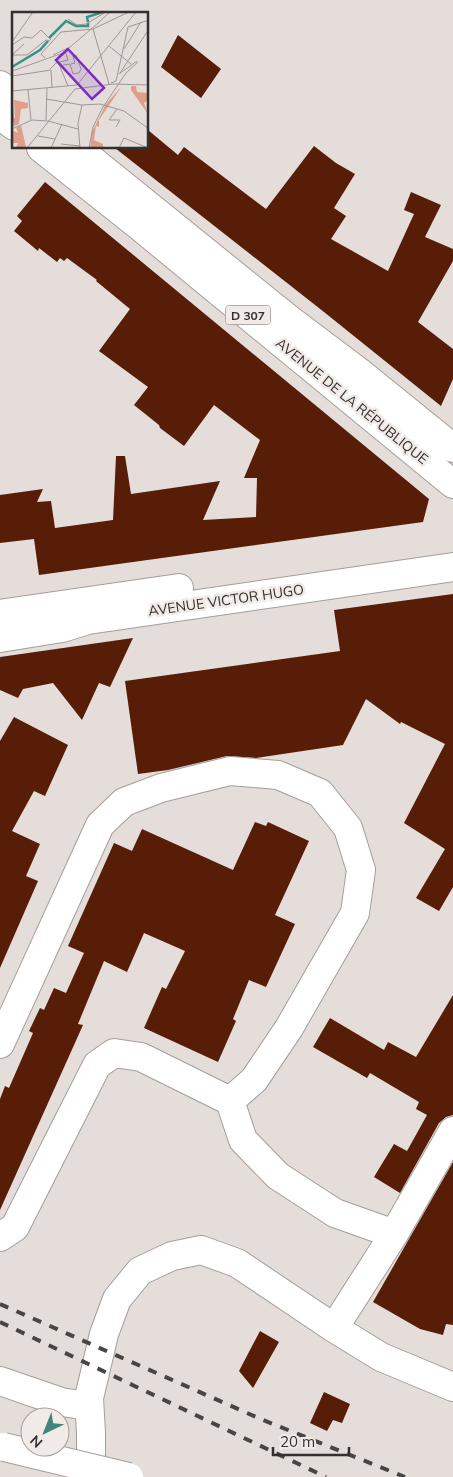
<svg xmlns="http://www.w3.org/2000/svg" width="453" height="1477" viewBox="0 0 453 1477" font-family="Mulish,sans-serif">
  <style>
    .building { fill: #571d07 }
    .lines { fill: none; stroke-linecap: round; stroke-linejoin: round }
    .minor-casing { stroke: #a59d9b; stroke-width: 30 }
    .major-casing { stroke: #a59d9b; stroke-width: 30 }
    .minor { stroke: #fff; stroke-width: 28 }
    .major { stroke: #fff; stroke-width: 28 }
    .rail { stroke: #494544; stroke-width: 4; stroke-dasharray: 9 9; stroke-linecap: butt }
    .major-bridge-casing { stroke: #a59d9b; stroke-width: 30; stroke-linecap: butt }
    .major-bridge { stroke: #fff; stroke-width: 28 }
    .labels { text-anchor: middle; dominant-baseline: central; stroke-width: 5; stroke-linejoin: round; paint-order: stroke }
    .shield { fill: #f2eae7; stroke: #6c6866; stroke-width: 1 }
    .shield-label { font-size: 12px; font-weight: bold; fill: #33302f }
    .street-label { font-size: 14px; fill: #33302f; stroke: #f2eae7 }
    .inset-river { fill: none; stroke: #369486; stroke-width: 2.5 }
    .inset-road { fill: none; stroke: #9d9896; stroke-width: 1 }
    .view { fill: #7b2cbf; fill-opacity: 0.15; stroke: #7b2cbf; stroke-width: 2.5 }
    .inset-edge { fill: none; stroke: #33302f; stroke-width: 2.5 }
  </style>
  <rect width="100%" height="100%" fill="#e4ddda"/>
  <path class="building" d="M 178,35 L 221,69 L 201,98 L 161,67 Z
    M 148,130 L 178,155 L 184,147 L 266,209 L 314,146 L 336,163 L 355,174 L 334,208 L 346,216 L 331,239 L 388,271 L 414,214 L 404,210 L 411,192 L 441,205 L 425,237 L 453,249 L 453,261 L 418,322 L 453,349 L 453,379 L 441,406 L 324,312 L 115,148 L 148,148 Z
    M 45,182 L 429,499 L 423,522 L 39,575 L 34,539 L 0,543 L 0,495 L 43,489 L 37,502 L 51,501 L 55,528 L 113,520 L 116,456 L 125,456 L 131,494 L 220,481 L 203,520 L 256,517 L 257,478 L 244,478 L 260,440 L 214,405 L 184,446 L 160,428 L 159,425 L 134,405 L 148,387 L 99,351 L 130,309 L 96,281 L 97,280 L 67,258 L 64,261 L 60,258 L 57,262 L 39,248 L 38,251 L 14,231 L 22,221 L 17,216 Z
    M 453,594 L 453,887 L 439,911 L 416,898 L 445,849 L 404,823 L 445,744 L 401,722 L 400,724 L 366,699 L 343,745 L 256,758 L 227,756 L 168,770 L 138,774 L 125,681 L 340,651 L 334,610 Z
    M 133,638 L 110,687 L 99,683 L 82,720 L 53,683 L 23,689 L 18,698 L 0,690 L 0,657 Z
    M 14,717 L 68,745 L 45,796 L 34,791 L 12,831 L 40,844 L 26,876 L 38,881 L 0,968 L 0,741 Z
    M 255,822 L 266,826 L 268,822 L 309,841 L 275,915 L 295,924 L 266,987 L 249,980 L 233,1019 L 236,1021 L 218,1062 L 144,1028 L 162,987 L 166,989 L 185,951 L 144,933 L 127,972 L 104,961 L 78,1024 L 83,1025 L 0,1210 L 0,1099 L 5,1086 L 9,1088 L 33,1033 L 29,1031 L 40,1008 L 44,1010 L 54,988 L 66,993 L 84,953 L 68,946 L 114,843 L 132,851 L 142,829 L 233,870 Z
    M 453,995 L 453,1115 L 446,1117 L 439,1123 L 400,1193 L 374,1177 L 394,1144 L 407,1151 L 427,1115 L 416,1109 L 419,1102 L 370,1073 L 367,1078 L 313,1047 L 330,1018 L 384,1050 L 388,1042 L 416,1057 Z
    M 453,1162 L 453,1325 L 446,1324 L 443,1335 L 420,1329 L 373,1302 Z
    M 260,1331 L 279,1342 L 253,1388 L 239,1371 Z
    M 324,1392 L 350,1404 L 342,1423 L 333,1420 L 327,1431 L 310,1423 Z"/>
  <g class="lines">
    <defs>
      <path id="minor" d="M 0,1044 L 100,825 L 124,802 L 161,788 L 230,771 L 278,775 L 320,793 L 348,828 L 361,870 L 355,913 L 289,1028 L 254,1080 L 230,1101
        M 0,1237 L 15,1227 L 97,1065 L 114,1053 L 141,1057 L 230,1101 L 243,1140 L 278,1176 L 335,1213 L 394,1234
        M 334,1328 L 394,1234 L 453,1131
        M 0,1381 L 61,1402 L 89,1406
        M 91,1477 L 91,1433 L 89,1398 L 104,1334 L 117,1299 L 140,1271 L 172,1256 L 201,1250 L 237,1263 L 334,1328 L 381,1357 L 453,1387"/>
      <path id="major" d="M 0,85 L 14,96
        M 0,115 L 14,126
        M 41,148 L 138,225 L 453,484
        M 77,148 L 290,320 L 359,372 L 453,448
        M 0,614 L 179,588
        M 0,638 L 62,628 L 88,620 L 453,567"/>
    </defs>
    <use href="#minor" class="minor-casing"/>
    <use href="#major" class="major-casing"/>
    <use href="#minor" class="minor"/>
    <use href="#major" class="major"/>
    <path class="rail" d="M 0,1304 L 263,1420 L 405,1477
      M 0,1322 L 326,1477"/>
    <defs>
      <path id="major-bridge" d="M 4,1447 L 129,1477"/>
    </defs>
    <use href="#major-bridge" class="major-bridge-casing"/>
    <use href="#major-bridge" class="major-bridge"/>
  </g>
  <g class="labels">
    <rect class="shield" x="225.5" y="305.5" width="45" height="19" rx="4"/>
    <g class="shield-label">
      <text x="248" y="315">D 307</text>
    </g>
    <g class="street-label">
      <text transform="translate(352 401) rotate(39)">AVENUE DE LA RÉPUBLIQUE</text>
      <text transform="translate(226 600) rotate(-8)">AVENUE VICTOR HUGO</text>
    </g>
  </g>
  <g transform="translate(12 12)">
    <rect width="136" height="136" fill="#e4ddda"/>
    <path d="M 110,74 L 87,108 L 87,115 L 84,114 L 82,128 L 91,132 L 91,136 L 78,136 L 80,120 L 94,92 ZM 119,74 L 124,74 L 125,80 L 135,81 L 135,89 L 132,91 L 136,102 L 119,78 ZM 2,88 L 16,91 L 16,96 L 9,97 L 7,112 L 3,114 L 2,111 L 0,115 L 0,106 L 3,106 ZM 9,113 L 14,135 L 4,136 L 6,131 L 0,131 L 0,118 L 6,121 L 4,116 Z" fill="#de9e89"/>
    <path class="inset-river" d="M 76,10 L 75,5 L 91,0M 37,26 L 54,9 L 64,14 L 76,14 L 76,11M 0,55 L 28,38 L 36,29"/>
    <path class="inset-road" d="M 56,7 L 65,13 L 74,12 L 94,0M 85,12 L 98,0M 116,15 L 137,8M 81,17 L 97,72M 0,30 L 21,0M 0,33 L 12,25 L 20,26 L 29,18 L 39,28M 97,34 L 119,52M 112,37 L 129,10M 0,43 L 15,43 L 34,28 L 38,29M 0,43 L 12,32M 41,43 L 56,36M 33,46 L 29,42 L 49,20 L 81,17 L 117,0M 46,50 L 56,74M 51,53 L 58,52 L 61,62 L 67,61 L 69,57 L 64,43 L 61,44 L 63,51 L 59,52M 38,57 L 44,51 L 56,48 L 53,39M 39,58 L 40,76M 0,59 L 51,41 L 85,12M 108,61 L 137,17M 107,62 L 125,49M 0,64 L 39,58M 99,71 L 104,69 L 116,15M 16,78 L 19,108M 0,79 L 2,115M 0,79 L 65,73 L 124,0M 34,87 L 70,93 L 88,92 L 112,99 L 137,117M 34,108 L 35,76M 36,109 L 66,117M 104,115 L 108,108 L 97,108 L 105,97M 0,117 L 20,108 L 36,109M 26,124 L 43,127M 49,132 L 68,134M 15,136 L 63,77 L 101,72 L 137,73M 39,136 L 50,112M 68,136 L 66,111 L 70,93M 77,136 L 81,115 L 91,95 L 114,61 L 126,50M 107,136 L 112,126 L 136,136"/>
    <path class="view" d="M 56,37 L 92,76 L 80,87 L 44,48 Z"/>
    <rect width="136" height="136" class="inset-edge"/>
  </g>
  <g transform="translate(45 1432) rotate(223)"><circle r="24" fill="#f2eae7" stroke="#a6a09d"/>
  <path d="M0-4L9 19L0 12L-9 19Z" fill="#42867b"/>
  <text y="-8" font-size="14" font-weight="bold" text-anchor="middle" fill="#33302f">N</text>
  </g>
  <path d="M273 1447v8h76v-8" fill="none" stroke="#33302f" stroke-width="2.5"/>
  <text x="280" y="1447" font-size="15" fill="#33302f" stroke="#f2eae7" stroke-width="4" paint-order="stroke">20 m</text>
</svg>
